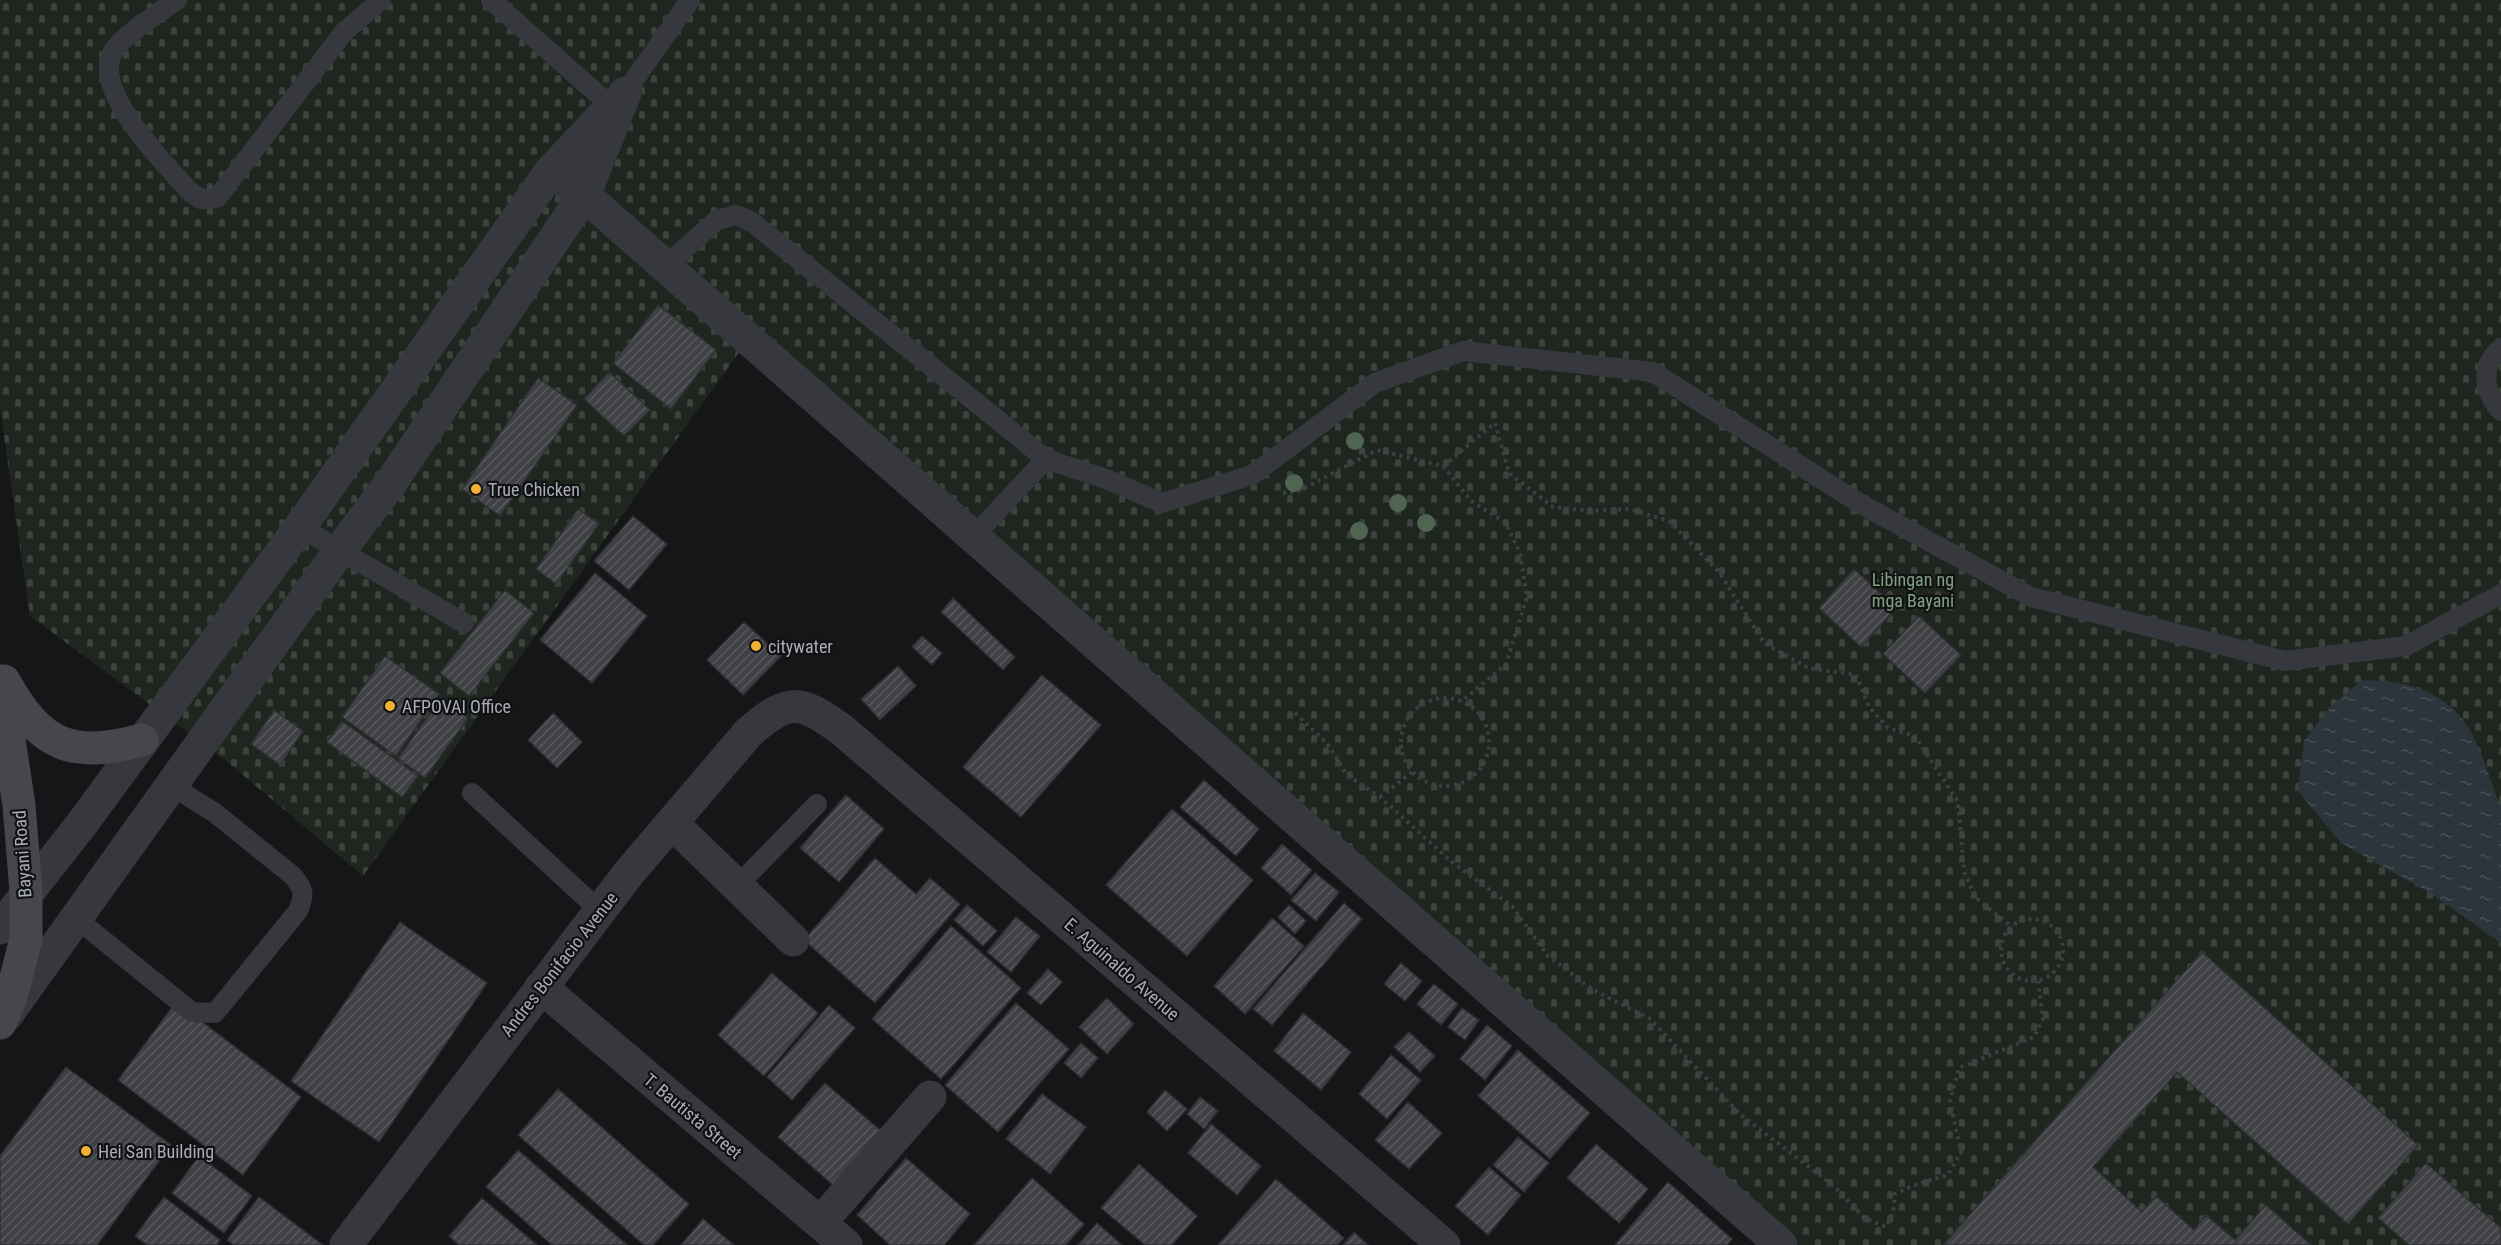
<svg xmlns="http://www.w3.org/2000/svg" width="2501" height="1245" viewBox="0 0 2501 1245" font-family="'Roboto Condensed',sans-serif">
  <style>
    .cemetery { fill: url(#cemetery-stones) }
    .water { fill: url(#water-ripples) }
    .building { fill: url(#building-hatch); stroke: #303034; stroke-width: 1.5 }
    .lines { fill: none; stroke-linecap: round; stroke-linejoin: round }
    .path { stroke: #3d3f44; stroke-width: 4; stroke-dasharray: 3 4.5; stroke-linecap: butt }
    .lane { stroke: #37383d; stroke-width: 20 }
    .street { stroke: #37383d; stroke-width: 33 }
    .secondary { stroke: #45474d; stroke-width: 33 }
    .tree { fill: #506452 }
    .poi-dot { fill: #f2b134; stroke: #111113; stroke-width: 2 }
    .labels { text-anchor: middle; dominant-baseline: central; stroke-width: 4.5; stroke-linejoin: round; paint-order: stroke }
    .poi-label { font-size: 18px; fill: #a8adb8; stroke: #111113; text-anchor: start }
    .park-label { font-size: 18px; fill: #7fa381; stroke: #111113 }
    .street-label { font-size: 18px; fill: #a8adb8; stroke: #111113 }
  </style>
  <defs>
    <pattern id="cemetery-stones" width="16" height="16" patternUnits="userSpaceOnUse" patternTransform="scale(1.5)"><rect width="16" height="16" fill="#1e261f"/><path d="M2 7V4a2 2 0 0 1 4 0v3zM10 15v-3a2 2 0 0 1 4 0v3z" fill="#3c433d"/></pattern>
    <pattern id="water-ripples" width="26" height="14" patternUnits="userSpaceOnUse" patternTransform="scale(1.5)"><rect width="26" height="14" fill="#2c353c"/><path d="M2 4q2-2 4 0t4 0M15 11q2-2 4 0t4 0" fill="none" stroke="#485056"/></pattern>
    <pattern id="building-hatch" width="6" height="6" patternUnits="userSpaceOnUse" patternTransform="scale(1.5)"><rect width="6" height="6" fill="#404145"/><path d="M-1 1l2-2M0 6l6-6M5 7l2-2" fill="none" stroke="#595a5e"/></pattern>
  </defs>
  <rect width="100%" height="100%" fill="#161618"/>
  <path class="cemetery" d="M 0,0 L 2501,0 L 2501,1245 L 1771,1245 L 743,347 L 363,876 L 225,760 L 30,616 L 0,408 Z"/>
  <path class="water" d="M 2362,680 C 2376,681 2391,680 2404,684 C 2470,701 2476,741 2497,798 L 2501,803 L 2501,943 L 2430,893 L 2341,843 L 2298,791 L 2304,741 L 2330,707 Z"/>
  <path class="building" d="M 658,305 L 716,350 L 671,409 L 613,363 Z
    M 609,372 L 650,410 L 624,436 L 584,399 Z
    M 538,378 L 577,405 L 500,516 L 462,489 Z
    M 578,509 L 599,524 L 556,584 L 536,569 Z
    M 633,516 L 667,544 L 629,590 L 594,561 Z
    M 1854,569 L 1896,608 L 1861,647 L 1819,608 Z
    M 595,573 L 647,616 L 592,683 L 540,640 Z
    M 505,590 L 534,613 L 469,696 L 440,673 Z
    M 953,598 L 1015,657 L 1003,670 L 941,612 Z
    M 1919,616 L 1961,655 L 1925,693 L 1883,654 Z
    M 744,622 L 781,656 L 743,695 L 707,660 Z
    M 922,636 L 942,653 L 932,665 L 912,647 Z
    M 385,656 L 439,694 L 396,756 L 342,717 Z
    M 898,666 L 916,686 L 880,720 L 861,699 Z
    M 1042,675 L 1101,725 L 1021,817 L 963,767 Z
    M 441,698 L 468,718 L 425,778 L 398,758 Z
    M 274,710 L 303,731 L 280,765 L 251,744 Z
    M 553,713 L 582,742 L 557,768 L 528,740 Z
    M 342,721 L 418,776 L 402,797 L 327,742 Z
    M 1204,780 L 1259,829 L 1236,856 L 1180,807 Z
    M 846,795 L 884,829 L 839,882 L 800,848 Z
    M 1172,809 L 1253,880 L 1187,956 L 1106,885 Z
    M 1282,844 L 1312,870 L 1291,895 L 1261,868 Z
    M 875,858 L 916,894 L 930,878 L 960,904 L 875,1003 L 804,940 Z
    M 1315,873 L 1339,892 L 1316,921 L 1291,900 Z
    M 1344,903 L 1362,919 L 1272,1025 L 1253,1009 Z
    M 967,905 L 997,931 L 983,946 L 954,920 Z
    M 1289,905 L 1306,921 L 1295,934 L 1278,917 Z
    M 1016,917 L 1040,936 L 1011,972 L 987,952 Z
    M 1272,918 L 1304,946 L 1245,1014 L 1214,986 Z
    M 400,922 L 487,983 L 379,1142 L 291,1081 Z
    M 951,926 L 1021,988 L 941,1079 L 872,1019 Z
    M 2202,952 L 2418,1145 L 2348,1224 L 2177,1072 L 2093,1167 L 2142,1212 L 2156,1196 L 2194,1230 L 2206,1215 L 2235,1240 L 2266,1205 L 2311,1245 L 1943,1245 Z
    M 1401,963 L 1422,981 L 1405,1001 L 1384,984 Z
    M 1048,969 L 1062,982 L 1041,1005 L 1027,993 Z
    M 772,973 L 818,1013 L 764,1076 L 718,1035 Z
    M 1434,984 L 1458,1004 L 1441,1025 L 1417,1004 Z
    M 1107,998 L 1134,1024 L 1107,1054 L 1079,1027 Z
    M 176,1002 L 301,1097 L 243,1175 L 118,1080 Z
    M 1016,1003 L 1069,1049 L 998,1132 L 945,1085 Z
    M 829,1005 L 855,1028 L 792,1100 L 767,1077 Z
    M 1462,1008 L 1479,1020 L 1465,1040 L 1448,1027 Z
    M 1303,1013 L 1351,1052 L 1321,1090 L 1274,1051 Z
    M 1487,1025 L 1512,1046 L 1485,1080 L 1460,1059 Z
    M 1409,1032 L 1435,1056 L 1420,1072 L 1394,1047 Z
    M 1081,1043 L 1098,1058 L 1081,1078 L 1064,1063 Z
    M 1518,1050 L 1590,1113 L 1550,1159 L 1478,1096 Z
    M 1391,1055 L 1421,1080 L 1387,1119 L 1359,1094 Z
    M 66,1067 L 171,1145 L 97,1245 L 0,1245 L 0,1156 Z
    M 825,1083 L 880,1130 L 833,1185 L 778,1137 Z
    M 558,1089 L 689,1204 L 653,1245 L 644,1245 L 518,1135 Z
    M 1165,1090 L 1187,1109 L 1167,1131 L 1147,1112 Z
    M 1042,1094 L 1086,1127 L 1050,1174 L 1006,1139 Z
    M 1200,1097 L 1218,1111 L 1204,1129 L 1187,1114 Z
    M 1408,1102 L 1442,1133 L 1409,1169 L 1375,1140 Z
    M 1211,1124 L 1261,1166 L 1237,1195 L 1188,1153 Z
    M 1518,1137 L 1549,1163 L 1524,1192 L 1493,1165 Z
    M 1596,1144 L 1648,1189 L 1619,1223 L 1567,1178 Z
    M 518,1150 L 627,1245 L 552,1245 L 486,1187 Z
    M 199,1156 L 252,1196 L 224,1233 L 172,1193 Z
    M 906,1158 L 970,1214 L 944,1245 L 890,1245 L 857,1215 Z
    M 2426,1163 L 2501,1228 L 2501,1245 L 2409,1245 L 2378,1218 Z
    M 1139,1164 L 1197,1216 L 1172,1245 L 1145,1245 L 1101,1208 Z
    M 1489,1167 L 1521,1195 L 1488,1235 L 1455,1206 Z
    M 1032,1178 L 1084,1224 L 1066,1245 L 974,1245 Z
    M 1276,1179 L 1344,1238 L 1337,1245 L 1218,1245 Z
    M 1668,1182 L 1732,1239 L 1727,1245 L 1615,1245 Z
    M 164,1197 L 220,1240 L 217,1245 L 147,1245 L 135,1236 Z
    M 259,1197 L 323,1245 L 234,1245 L 227,1240 Z
    M 482,1198 L 537,1245 L 459,1245 L 449,1236 Z
    M 703,1219 L 734,1245 L 681,1245 Z
    M 1097,1223 L 1122,1245 L 1078,1245 Z
    M 1354,1232 L 1368,1245 L 1343,1245 Z"/>
  <g class="lines">
    <path class="path" d="M 1443,466 L 1471,501 L 1505,522 L 1520,553 L 1527,597 L 1506,664 L 1462,701
      M 1283,493 L 1297,492 L 1377,450 L 1443,466 L 1495,423 L 1509,473 L 1553,507 L 1592,511 L 1629,509 L 1669,521 L 1719,572 L 1764,643 L 1808,668 L 1856,675 L 1869,707 L 1888,728 L 1915,736 L 1958,802 L 1964,871 L 1975,897 L 2012,927
      M1401 742a44 44 0 1 1 88 0a44 44 0 1 1-88 0Z
      M 1295,713 L 1327,743 L 1347,775 L 1380,797 L 1453,863 L 1512,906 L 1547,955 L 1593,990 L 1649,1018 L 1741,1115 L 1835,1187 L 1864,1218 L 1886,1227 L 1893,1213 L 1895,1194 L 1914,1185 L 1948,1175 L 1961,1152 L 1950,1101 L 1959,1068 L 2034,1037 L 2043,1019 L 2038,981
      M 1380,797 L 1412,772
      M2001 950a31 31 0 1 1 62 0a31 31 0 1 1-62 0Z"/>
    <path class="lane" d="M 177,0 C 161,12 117,38 111,56 C 96,96 166,164 190,192 L 201,199 L 217,198 L 344,32 L 381,0
      M 491,0 L 618,112
      M 625,93 L 690,0
      M 664,267 L 717,220 L 736,215 L 752,222 L 1046,459 L 974,536
      M 2501,348 C 2479,366 2484,393 2501,411
      M 1046,459 L 1106,479 L 1162,503 L 1252,475 L 1375,383 L 1463,351 L 1653,372 L 1859,503 L 2031,597 L 2285,661 L 2406,646 L 2501,594
      M 300,527 L 464,623
      M 472,793 L 600,911
      M 738,885 L 817,804
      M 77,919 L 192,1012 L 215,1013 L 298,911 C 305,894 304,889 293,876 L 215,813 L 172,786"/>
    <path class="street" d="M 551,171 L 584,195 L 1781,1245
      M 672,823 L 793,940
      M 0,928 L 81,825 L 300,527 L 551,171 L 613,105
      M 541,987 L 846,1245
      M 6,1016 L 340,550 L 390,484 L 584,195 L 625,93
      M 820,1223 L 930,1097
      M 346,1245 L 628,874 L 749,732 C 789,698 799,699 842,730 L 1444,1245"/>
    <path class="secondary" d="M 0,681 L 19,805 L 26,892 L 26,939 L 11,997 L 0,1023
      M 4,681 C 40,746 71,759 142,740"/>
  </g>
  <g class="tree">
    <circle cx="1355" cy="441" r="9"/>
    <circle cx="1294" cy="483" r="9"/>
    <circle cx="1398" cy="503" r="9"/>
    <circle cx="1426" cy="523" r="9"/>
    <circle cx="1359" cy="531" r="9"/>
  </g>
  <g class="poi-dot">
    <circle cx="476" cy="489" r="6"/>
    <circle cx="756" cy="646" r="6"/>
    <circle cx="390" cy="706" r="6"/>
    <circle cx="86" cy="1151" r="6"/>
  </g>
  <g class="labels">
    <g class="poi-label">
      <text x="488" y="489">True Chicken</text>
      <text x="768" y="646">citywater</text>
      <text x="402" y="706">AFPOVAI Office</text>
      <text x="98" y="1151">Hei San Building</text>
    </g>
    <g class="park-label">
      <text x="1913" y="579">Libingan ng<tspan x="1913" dy="21">mga Bayani</tspan></text>
    </g>
    <g class="street-label">
      <text transform="translate(22 854) rotate(-94)">Bayani Road</text>
      <text transform="translate(559 964) rotate(-52)">Andres Bonifacio Avenue</text>
      <text transform="translate(1122 969) rotate(41)">E. Aguinaldo Avenue</text>
      <text transform="translate(693 1116) rotate(40)">T. Bautista Street</text>
    </g>
  </g>
</svg>
